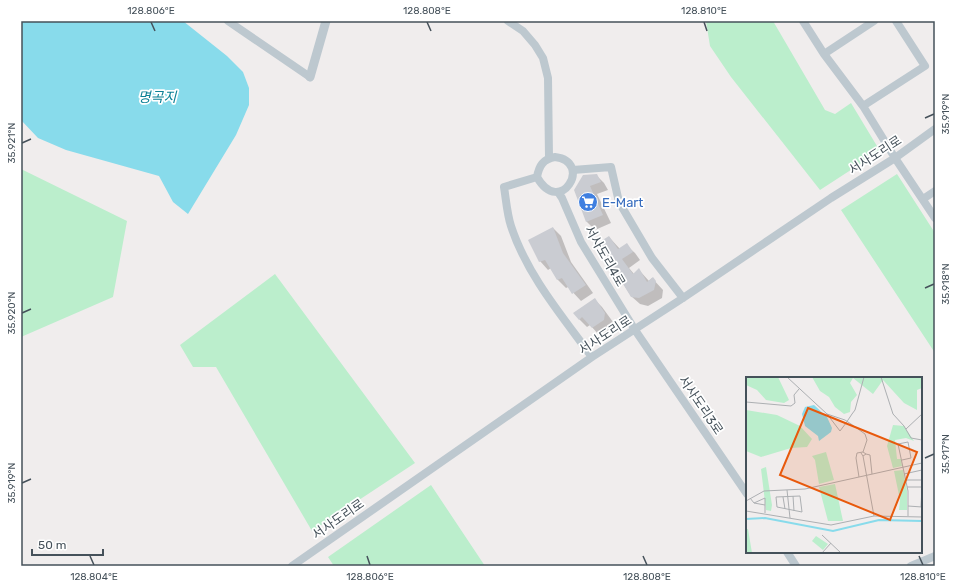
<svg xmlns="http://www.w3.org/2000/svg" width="956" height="587" viewBox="0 0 956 587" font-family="Rubik,'Noto Sans KR',sans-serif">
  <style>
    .green { fill: #bec }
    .water { fill: #88dbeb }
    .shadow { fill: #0003 }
    .building { fill: #caccd2 }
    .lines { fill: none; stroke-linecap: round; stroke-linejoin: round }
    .minor { stroke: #bdc8cf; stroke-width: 8 }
    .tertiary { stroke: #bdc8cf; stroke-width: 9 }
    .ticks { fill: none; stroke: #45515a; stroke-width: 1.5 }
    .labels { text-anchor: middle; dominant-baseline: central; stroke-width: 3.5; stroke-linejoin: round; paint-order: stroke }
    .street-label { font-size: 13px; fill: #45515a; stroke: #fff }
    .shop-label { font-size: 13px; fill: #366cbe; stroke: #fff; text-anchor: start }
    .water-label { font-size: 14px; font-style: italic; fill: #0d8196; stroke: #fff }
    .inset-river { fill: none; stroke: #88dbeb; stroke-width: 2 }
    .inset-road { fill: none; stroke: #acafb2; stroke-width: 1 }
    .view { fill: #e8590c; fill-opacity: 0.15; stroke: #e8590c; stroke-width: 2 }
    .inset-edge { fill: none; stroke: #45515a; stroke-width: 2 }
    .neatline { fill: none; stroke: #45515a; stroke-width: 1.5 }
    .ticks-label { font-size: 10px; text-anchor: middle; fill: #45515a }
  </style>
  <rect width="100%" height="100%" fill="#f0eded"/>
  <path class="green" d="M 706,21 L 773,21 L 825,110 L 835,114 L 851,103 L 880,151 L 820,190 L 731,77 L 710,46 Z
    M 21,169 L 127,221 L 113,297 L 21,337 Z
    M 897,174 L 935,233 L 935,353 L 841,210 Z
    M 275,274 L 415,463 L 312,531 L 216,367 L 193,367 L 180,345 Z
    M 431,485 L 485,566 L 334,566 L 328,557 Z"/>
  <path class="water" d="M 21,21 L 183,21 L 227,56 L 243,72 L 249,88 L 249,105 L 236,135 L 188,214 L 173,202 L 159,176 L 66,150 L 38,138 L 21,120 Z"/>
  <path class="shadow" d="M 596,175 L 604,183 L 608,190 L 597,194 L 611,223 L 595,230 L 587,222 L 575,190 Z
    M 553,228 L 561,236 L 571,262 L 593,293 L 581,301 L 568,287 L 566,288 L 558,280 L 551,268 L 548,270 L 540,261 Z
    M 609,237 L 620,249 L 626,245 L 635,253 L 640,260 L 629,268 L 634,274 L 639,270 L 649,281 L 652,278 L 663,290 L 662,298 L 648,306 L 640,304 L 631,296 L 618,275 L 617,276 L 609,268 Z
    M 594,299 L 602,307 L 613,322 L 612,328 L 600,336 L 590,325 L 587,327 L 579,319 Z"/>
  <path class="building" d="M 597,174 L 601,182 L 590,186 L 603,215 L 586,222 L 574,190 L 583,175 Z
    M 553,227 L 563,253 L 586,285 L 572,294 L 562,278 L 557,280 L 545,260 L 539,262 L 528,240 Z
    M 609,236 L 618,249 L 627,243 L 633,252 L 622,259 L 633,274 L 639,268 L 647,282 L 653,277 L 656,281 L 654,290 L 639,298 L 631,297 L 612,266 L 608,269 L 593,246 Z
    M 595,298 L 605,313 L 604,320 L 592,328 L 582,317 L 579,320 L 573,313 Z"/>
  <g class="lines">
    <path class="minor" d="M 228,21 L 310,77
      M 508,21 L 523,31 L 535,45 L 543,58 L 548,78 L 549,158
      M 803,21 L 824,54 L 863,106 L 895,158 L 935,218
      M 824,54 L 874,21
      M 863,106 L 925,66 L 896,21
      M 555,157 C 594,162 560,218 537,177 C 539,166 543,159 555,157 Z
      M 573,170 L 611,167 L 619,202 L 652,258 L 683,298
      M 537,177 L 504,187 C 506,199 507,214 511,226 C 527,275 562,316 592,357
      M 558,192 L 562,198 L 581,242 L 635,330 L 747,494
      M 923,199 L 935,191
      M 787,552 L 796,566
      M 292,566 L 592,357 L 683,298 L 831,198 L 895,158 L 935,129
      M 911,566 L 935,556"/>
    <path class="tertiary" d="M 310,77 L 326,21"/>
  </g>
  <path class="ticks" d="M 151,22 L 155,31M 427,22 L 431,31M 704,22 L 707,31M 925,118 L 934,114M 22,143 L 31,139M 925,288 L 934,284M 22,313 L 31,309M 925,458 L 934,454M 22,483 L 31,479M 90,556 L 94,565M 367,556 L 370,565M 643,556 L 647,565M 919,556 L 923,565"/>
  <defs>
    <symbol id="supermarket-disc" viewBox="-11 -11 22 22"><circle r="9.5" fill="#3f7fe0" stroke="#fff"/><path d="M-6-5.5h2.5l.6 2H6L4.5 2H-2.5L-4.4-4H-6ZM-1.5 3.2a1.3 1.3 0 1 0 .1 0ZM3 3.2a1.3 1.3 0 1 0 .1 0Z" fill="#fff"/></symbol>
  </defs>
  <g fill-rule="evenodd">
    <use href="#supermarket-disc" x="577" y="191" width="22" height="22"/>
  </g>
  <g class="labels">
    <g class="street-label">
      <text transform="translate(875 155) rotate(-33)">서사도리로</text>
      <text transform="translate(605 256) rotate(60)">서사도리4로</text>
      <text transform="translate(605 335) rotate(-33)">서사도리로</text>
      <text transform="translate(701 405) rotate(56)">서사도리3로</text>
      <text transform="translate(338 519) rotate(-35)">서사도리로</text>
    </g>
    <g class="shop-label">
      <text x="602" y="202">E-Mart</text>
    </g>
    <g class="water-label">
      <text x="157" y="97">명곡지</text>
    </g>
  </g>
  <g transform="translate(746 377)">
    <rect width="176" height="176" fill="#f0eded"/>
    <path d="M 0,0 L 32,0 L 43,23 L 38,26 L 20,23 L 11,13 L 0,8 ZM 66,0 L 176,0 L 176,11 L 171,13 L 171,33 L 158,26 L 137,3 L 127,17 L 107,1 L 104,6 L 111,18 L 105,25 L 104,35 L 98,37 L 89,30 L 83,20 L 74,14 ZM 0,33 L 31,38 L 54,49 L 66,62 L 61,70 L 45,71 L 15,80 L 0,74 ZM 147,48 L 158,49 L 168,64 L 160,61 L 149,63 L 151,82 L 155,82 L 156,89 L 147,91 L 141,69 ZM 80,75 L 88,103 L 73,107 L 69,83 L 66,79 ZM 20,90 L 26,128 L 25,134 L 20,133 L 15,92 ZM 157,93 L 161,114 L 161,133 L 153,133 L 154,123 L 148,94 ZM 89,107 L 97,144 L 82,144 L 73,110 ZM 0,152 L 2,152 L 6,176 L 0,176 ZM 70,159 L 82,167 L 77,173 L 66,164 Z" fill="#bec"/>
    <path d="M 68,28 L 81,40 L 86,51 L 85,55 L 73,64 L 72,59 L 59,49 L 56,37 L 59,30 Z" fill="#88dbeb"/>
    <path class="inset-river" d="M 0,142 L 19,141 L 87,154 L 133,143 L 176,144"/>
    <path class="inset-road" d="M 41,0 L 81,37M 135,0 L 147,37 L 158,49 L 165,61 L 176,63M 0,25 L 45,29 L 49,26 L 48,18 L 53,12M 160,52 L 176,37M 117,75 L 121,63 L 119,57 L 105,47 L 99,43 L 81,37 L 94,54 L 100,46 L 106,37 L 109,33 L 118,0M 120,77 L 124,78 L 126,97M 117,79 L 128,139M 156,83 L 165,81 L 162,65 L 152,67 L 162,114 L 162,139M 158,97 L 176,93M 113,100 L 110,81 L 111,76 L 117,75 L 120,77 L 117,79 L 115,76M 160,103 L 176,103M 161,110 L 176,110M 41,113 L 44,141M 47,119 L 48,134M 54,119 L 56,135 L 31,130 L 30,120 ZM 37,120 L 39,132M 4,121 L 8,126 L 19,128 L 19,136M 0,124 L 18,114 L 59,112 L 176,86M 8,126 L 19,121 L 19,128M 162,129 L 176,130M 175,130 L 176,110M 0,134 L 85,148 L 128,139 L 176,140M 76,158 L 95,176M 76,176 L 85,166"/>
    <path class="view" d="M 62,31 L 171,75 L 144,143 L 34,98 Z"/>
    <rect width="176" height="176" class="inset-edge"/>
  </g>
  <rect width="956" height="587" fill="none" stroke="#ffffff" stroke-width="44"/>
  <path d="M32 549v6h71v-6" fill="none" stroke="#45515a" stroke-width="2"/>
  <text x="38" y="549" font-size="12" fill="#45515a" stroke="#ffffff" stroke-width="3" paint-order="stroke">50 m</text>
  <rect x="22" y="22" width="912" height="543" class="neatline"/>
  <g class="ticks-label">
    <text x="151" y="14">128.806°E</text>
    <text x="427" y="14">128.808°E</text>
    <text x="704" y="14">128.810°E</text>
    <text transform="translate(945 114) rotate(-90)" y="4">35.919°N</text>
    <text transform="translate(11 143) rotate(-90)" y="4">35.921°N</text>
    <text transform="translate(945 284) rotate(-90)" y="4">35.918°N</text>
    <text transform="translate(11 313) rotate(-90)" y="4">35.920°N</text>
    <text transform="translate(945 454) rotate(-90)" y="4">35.917°N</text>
    <text transform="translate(11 483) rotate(-90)" y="4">35.919°N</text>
    <text x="94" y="580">128.804°E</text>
    <text x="370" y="580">128.806°E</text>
    <text x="647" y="580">128.808°E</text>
    <text x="923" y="580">128.810°E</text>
  </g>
</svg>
